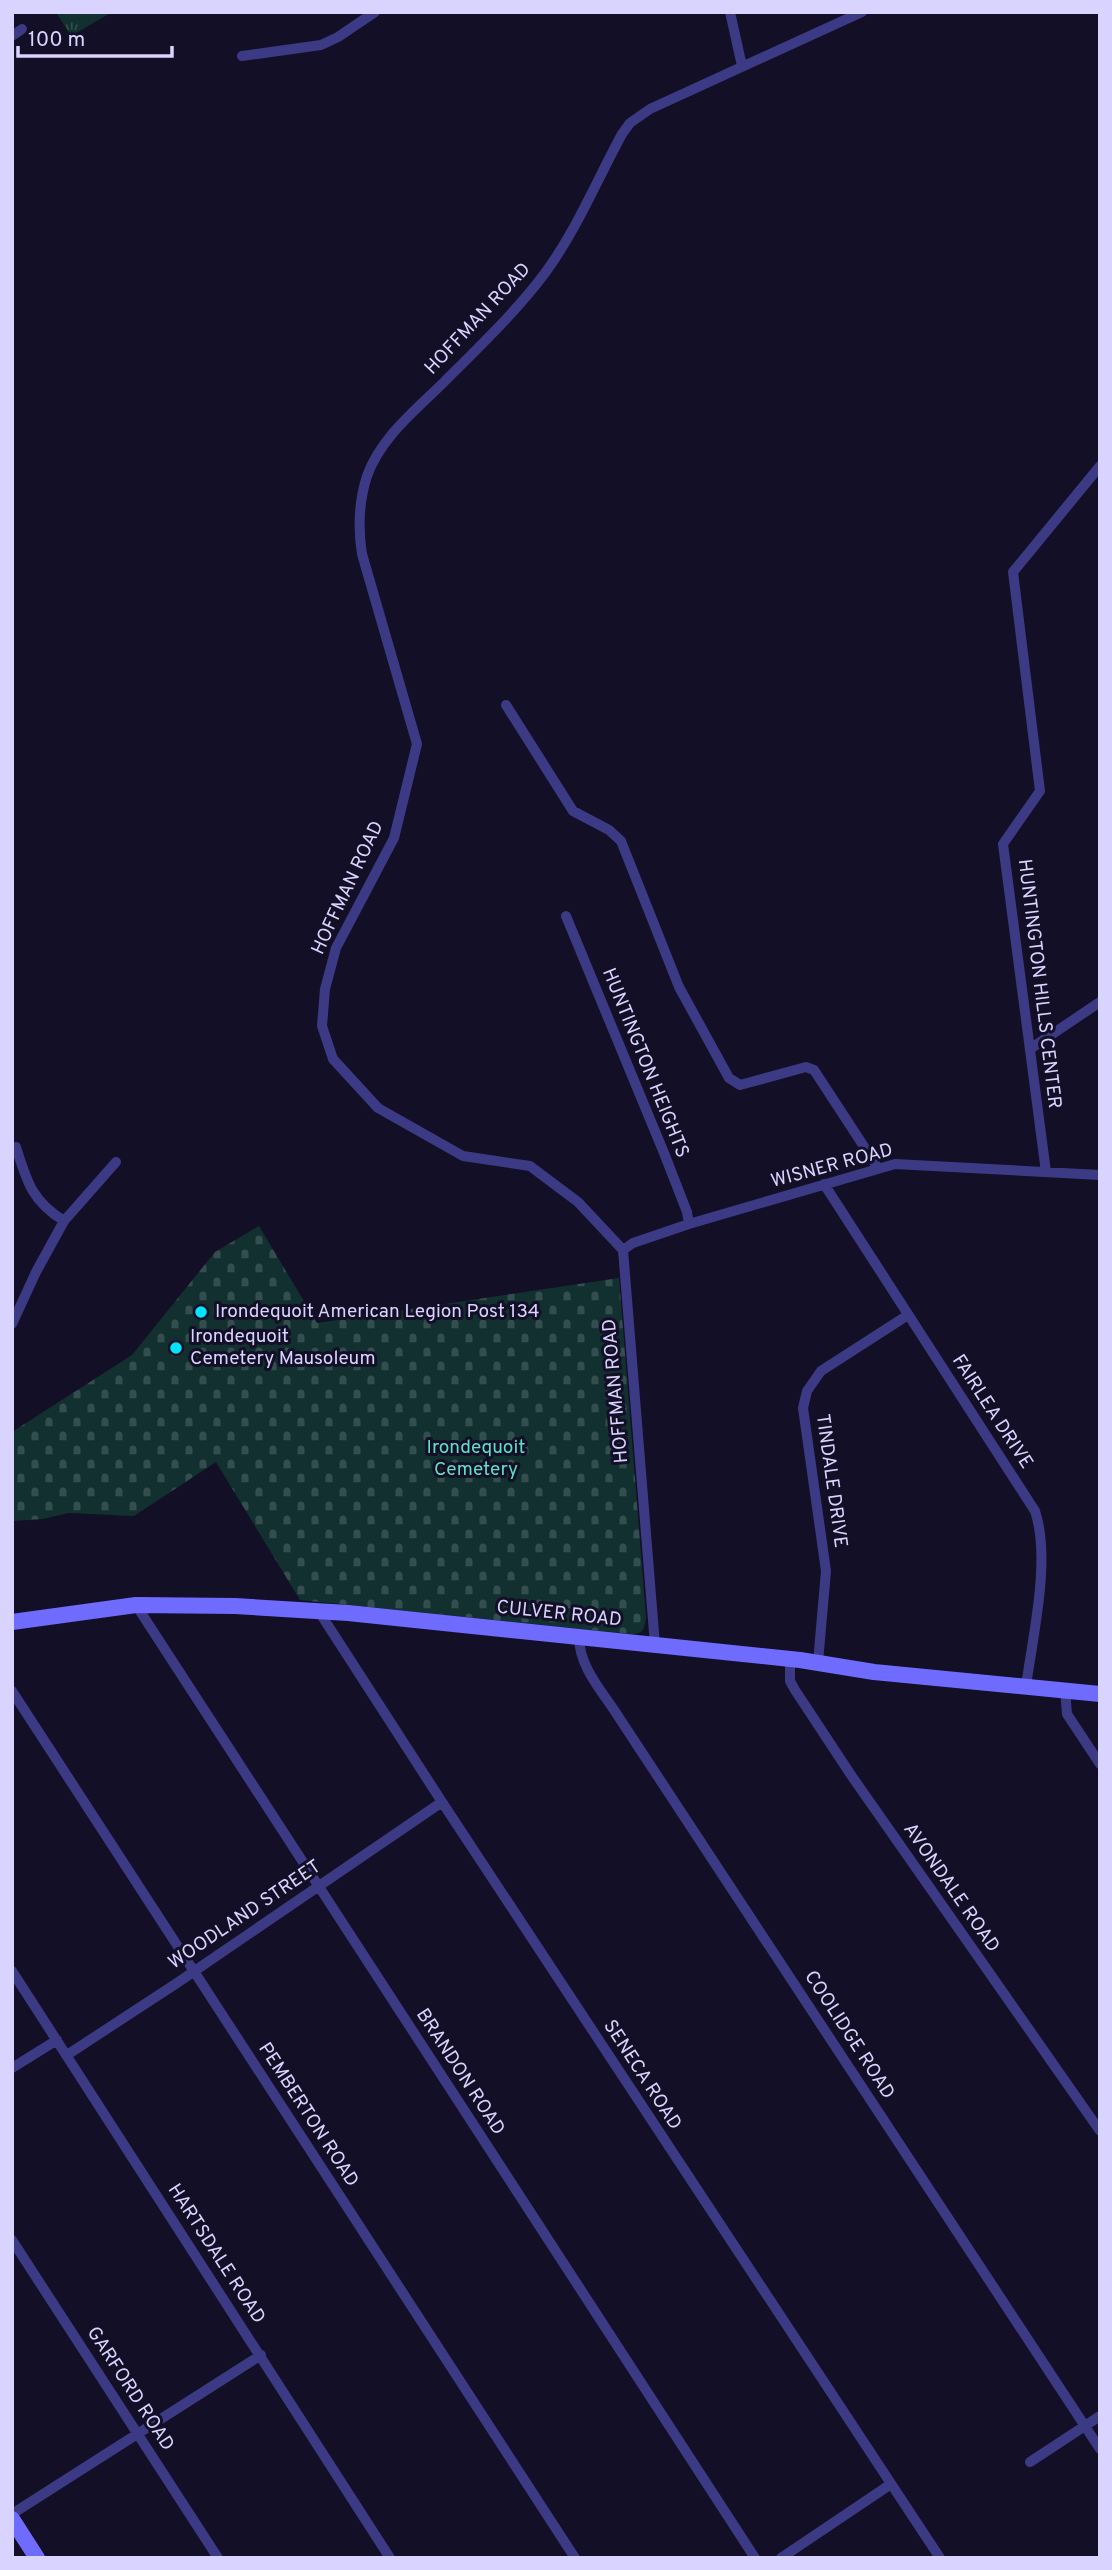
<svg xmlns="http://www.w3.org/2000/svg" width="1112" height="2570" viewBox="0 0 1112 2570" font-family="Overpass,sans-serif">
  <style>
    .cemetery { fill: url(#cemetery-stones) }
    .park { fill: url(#park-tufts) }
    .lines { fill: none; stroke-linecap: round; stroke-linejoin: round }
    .minor { stroke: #3d3a85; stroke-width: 10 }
    .secondary { stroke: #6f6bff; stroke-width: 16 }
    .poi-dot { fill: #00e5ff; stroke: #130f26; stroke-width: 2.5 }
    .labels { text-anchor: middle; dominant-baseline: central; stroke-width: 6; stroke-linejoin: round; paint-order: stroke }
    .street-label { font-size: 19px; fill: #d9d4ff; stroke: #130f26 }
    .poi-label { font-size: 19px; fill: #d9d4ff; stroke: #130f26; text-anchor: start }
    .park-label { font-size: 19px; fill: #5fe0c0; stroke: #130f26 }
  </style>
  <defs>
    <pattern id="cemetery-stones" width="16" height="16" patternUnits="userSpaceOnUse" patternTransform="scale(1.75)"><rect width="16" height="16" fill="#12302f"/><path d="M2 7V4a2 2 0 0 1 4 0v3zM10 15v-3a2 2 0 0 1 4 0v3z" fill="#344d4e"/></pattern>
    <pattern id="park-tufts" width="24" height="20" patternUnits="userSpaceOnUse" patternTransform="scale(1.75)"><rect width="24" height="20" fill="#12302f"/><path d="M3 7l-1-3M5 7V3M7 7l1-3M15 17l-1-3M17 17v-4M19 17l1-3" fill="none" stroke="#344d4e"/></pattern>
  </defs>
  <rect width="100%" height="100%" fill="#130f26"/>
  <path class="cemetery" d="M 259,1226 L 317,1323 L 619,1278 L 646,1617 C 645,1628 643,1635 631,1634 L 300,1600 L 216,1462 L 134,1516 L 68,1513 L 43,1519 L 12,1521 L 12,1432 L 132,1355 L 215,1252 Z"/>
  <path class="park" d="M 56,12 L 112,12 L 71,36 Z"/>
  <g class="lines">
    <path class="minor" d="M 730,12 L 742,66
      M 12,36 L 22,29
      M 242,56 L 321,45 L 338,37 L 375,12
      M 506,705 L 573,811 L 609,830 L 621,841 L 679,987 L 729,1078 L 740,1085 L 806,1067 L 814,1070 L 878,1168
      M 566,916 L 664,1153 L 687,1212 L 689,1224
      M 1030,1049 L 1100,1002
      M 16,1147 C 27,1182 32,1201 64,1221
      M 1046,1172 L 1003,844 L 1040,791 L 1013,572 L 1100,466
      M 824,1184 L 1035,1511 C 1051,1559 1033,1635 1026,1686
      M 623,1250 L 633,1243 L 689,1224 L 895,1164 L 1100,1175
      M 12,1324 L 36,1272 L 64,1221 L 116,1162
      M 136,1605 L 755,2558
      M 318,1610 L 442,1802 L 940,2558
      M 579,1637 C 579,1666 601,1690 616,1713 L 1100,2449
      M 655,1645 L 623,1250 L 578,1202 L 530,1166 L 463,1156 L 378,1108 L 333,1059 L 322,1026 L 325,989 L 336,948 L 394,838 L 417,744 L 362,554 C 358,529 359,501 367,476 C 381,437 416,410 444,382 C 479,347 515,313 545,273 C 576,231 597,180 622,134 L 630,123 L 650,109 L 862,12
      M 790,1659 L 790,1681 L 795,1690 L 851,1775 L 1100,2131
      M 818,1662 L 826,1571 L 803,1408 L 807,1391 L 821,1371 L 908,1315
      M 1065,1690 L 1067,1714 L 1100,1764
      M 12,1691 L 575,2558
      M 12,1971 L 390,2558
      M 67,2055 L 177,1983 L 442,1802
      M 12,2068 L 57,2040
      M 12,2240 L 218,2558
      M 1030,2462 L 1100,2416
      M 12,2514 L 261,2355
      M 781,2558 L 891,2484"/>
    <path class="secondary" d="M 12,1622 L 136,1605 L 235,1606 L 348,1613 L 800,1660 L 874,1672 L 1100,1694
      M 12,2519 L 37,2558"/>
  </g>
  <g class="poi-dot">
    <circle cx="201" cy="1312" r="7"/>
    <circle cx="176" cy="1348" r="7"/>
  </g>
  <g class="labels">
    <g class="street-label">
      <text transform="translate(478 319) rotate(-47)">HOFFMAN ROAD</text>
      <text transform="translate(348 888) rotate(-65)">HOFFMAN ROAD</text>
      <text transform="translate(1039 984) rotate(83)">HUNTINGTON HILLS CENTER</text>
      <text transform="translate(645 1063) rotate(68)">HUNTINGTON HEIGHTS</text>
      <text transform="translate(832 1166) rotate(-15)">WISNER ROAD</text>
      <text transform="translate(616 1391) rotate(-95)">HOFFMAN ROAD</text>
      <text transform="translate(992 1412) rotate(57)">FAIRLEA DRIVE</text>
      <text transform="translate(831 1481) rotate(82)">TINDALE DRIVE</text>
      <text transform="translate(559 1614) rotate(6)">CULVER ROAD</text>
      <text transform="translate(951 1888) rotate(55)">AVONDALE ROAD</text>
      <text transform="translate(245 1915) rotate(-34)">WOODLAND STREET</text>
      <text transform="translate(849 2035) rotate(57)">COOLIDGE ROAD</text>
      <text transform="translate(460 2072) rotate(57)">BRANDON ROAD</text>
      <text transform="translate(642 2075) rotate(57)">SENECA ROAD</text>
      <text transform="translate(308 2115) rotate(57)">PEMBERTON ROAD</text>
      <text transform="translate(216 2254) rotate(57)">HARTSDALE ROAD</text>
      <text transform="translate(130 2389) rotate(57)">GARFORD ROAD</text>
    </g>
    <g class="poi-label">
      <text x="215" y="1312">Irondequoit American Legion Post 134</text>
      <text x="190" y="1337">Irondequoit<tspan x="190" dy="22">Cemetery Mausoleum</tspan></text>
    </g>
    <g class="park-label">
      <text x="476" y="1448">Irondequoit<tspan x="476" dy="22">Cemetery</tspan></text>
    </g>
  </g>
  <rect width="1112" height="2570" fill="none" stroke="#d9d4ff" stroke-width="28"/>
  <path d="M18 46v10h154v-10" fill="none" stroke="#d9d4ff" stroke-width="3.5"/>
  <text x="28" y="46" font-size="21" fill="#d9d4ff" stroke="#130f26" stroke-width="5" paint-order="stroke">100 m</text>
</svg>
